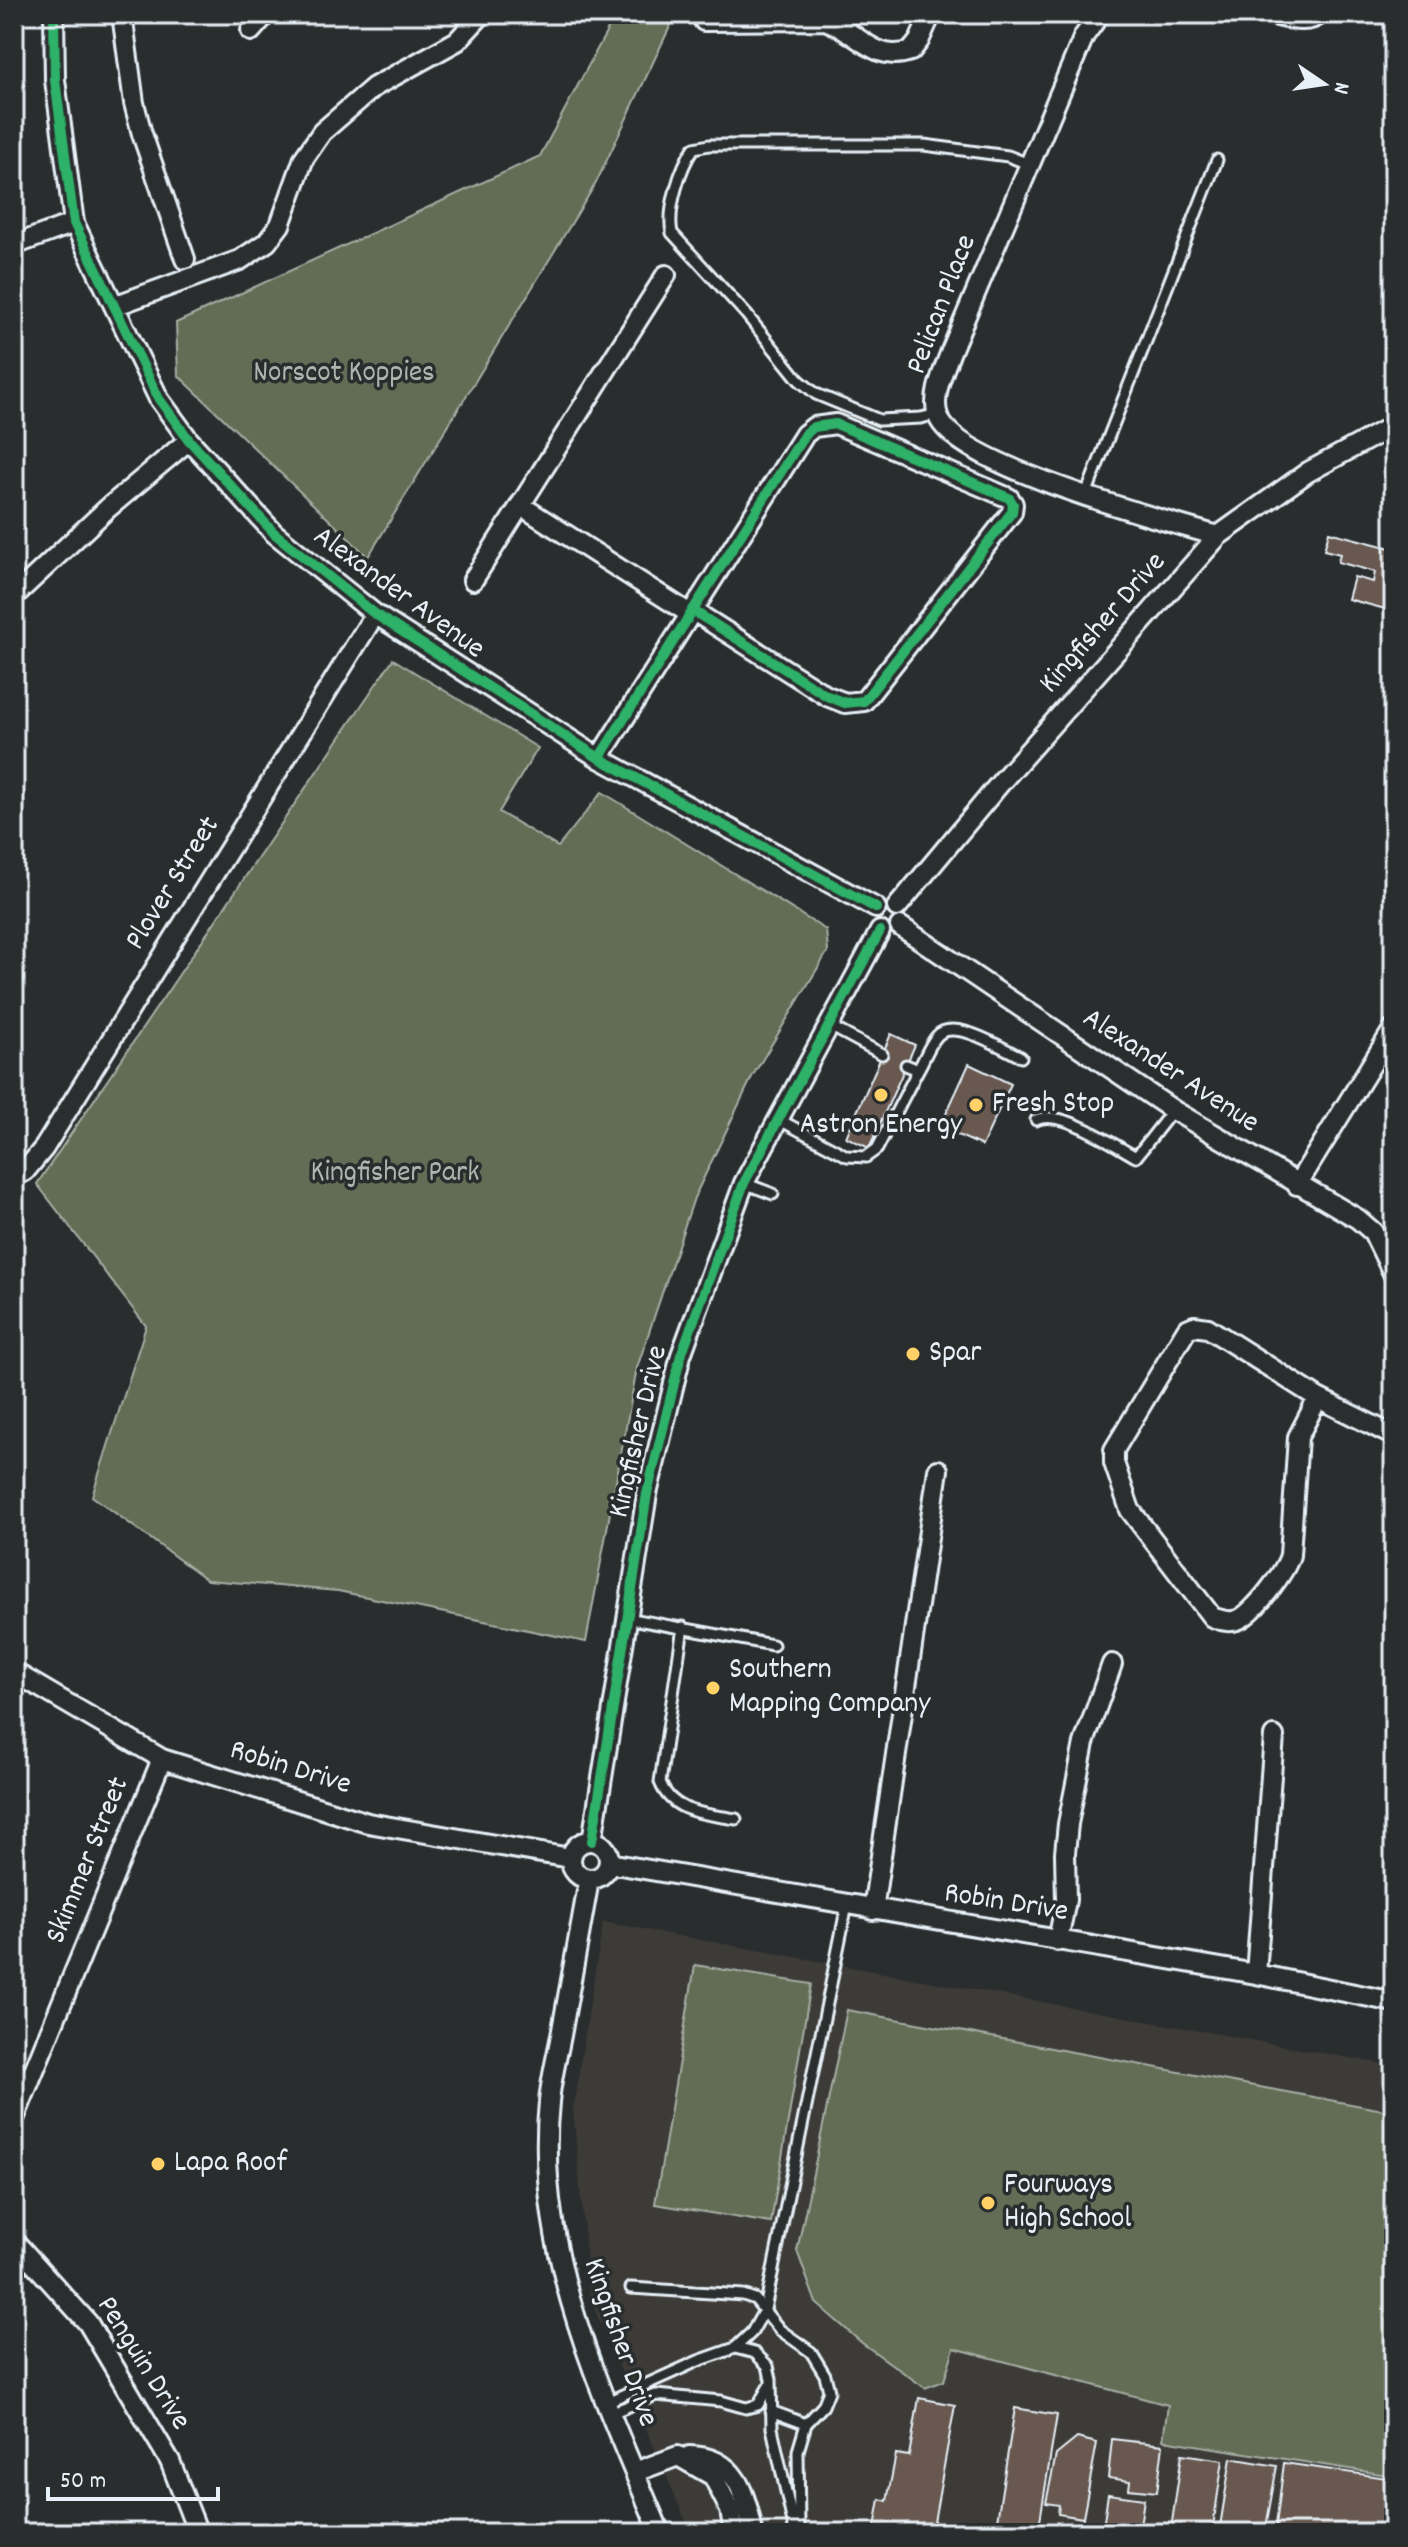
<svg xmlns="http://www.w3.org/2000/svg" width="1408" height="2547" viewBox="0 0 1408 2547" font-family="Dekko,sans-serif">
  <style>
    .built { fill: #3c3a38 }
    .green { fill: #636d54; stroke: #a6afa6; stroke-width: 2 }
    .building { fill: #67584f; stroke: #e8f1f8; stroke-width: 2 }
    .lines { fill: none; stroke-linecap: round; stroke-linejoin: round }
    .service-casing { stroke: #e8f1f8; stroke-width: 15 }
    .minor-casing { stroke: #e8f1f8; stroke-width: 24 }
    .service { stroke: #2a2d2e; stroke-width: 9 }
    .minor { stroke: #2a2d2e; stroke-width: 18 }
    .cycleway-casing { stroke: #2a2d2e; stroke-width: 15 }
    .cycleway { stroke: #2db169; stroke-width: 10 }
    .poi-dot { fill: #ffd166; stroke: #2a2d2e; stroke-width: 3 }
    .labels { text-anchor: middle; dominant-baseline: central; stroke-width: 7; stroke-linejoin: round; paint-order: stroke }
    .street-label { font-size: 30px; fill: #e8f1f8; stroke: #2a2d2e }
    .park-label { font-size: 30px; fill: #acb6ae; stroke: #2a2d2e }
    .poi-label { font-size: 30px; fill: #e8f1f8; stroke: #2a2d2e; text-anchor: start }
  </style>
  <rect width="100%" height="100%" fill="#2a2d2e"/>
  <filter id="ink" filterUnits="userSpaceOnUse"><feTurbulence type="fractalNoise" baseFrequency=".0125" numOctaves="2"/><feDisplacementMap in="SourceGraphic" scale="16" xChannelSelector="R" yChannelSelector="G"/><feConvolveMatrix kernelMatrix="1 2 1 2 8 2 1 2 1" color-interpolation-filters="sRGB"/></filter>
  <g filter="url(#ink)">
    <path class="built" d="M 603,1922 L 1394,2066 L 1394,2533 L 691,2533 L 590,2299 L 573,2108 Z"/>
    <path class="green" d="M 616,14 L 676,14 L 596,183 L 368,557 L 178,375 L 176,323 L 540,156 Z
      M 393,659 L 538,748 L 499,812 L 558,847 L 602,792 L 826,930 L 828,951 L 752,1077 L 694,1198 L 637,1368 L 586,1642 L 338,1591 L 207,1580 L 92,1496 L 146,1326 L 37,1184 Z
      M 695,1965 L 811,1984 L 771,2223 L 655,2204 Z
      M 847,2010 L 1394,2112 L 1394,2476 L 1163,2440 L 1168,2405 L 954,2348 L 944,2381 L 925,2388 L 862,2343 L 816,2303 L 797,2251 Z"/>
    <path class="building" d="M 1329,532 L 1394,549 L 1394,577 L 1388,594 L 1394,596 L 1389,610 L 1348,599 L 1354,577 L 1373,582 L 1375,572 L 1338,562 L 1340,554 L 1324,550 Z
      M 891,1034 L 915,1045 L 869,1148 L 846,1137 Z
      M 969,1064 L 1011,1084 L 982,1146 L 940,1127 Z
      M 919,2398 L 955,2405 L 932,2533 L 874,2533 L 880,2499 L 887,2501 L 896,2454 L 909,2456 Z
      M 1015,2408 L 1057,2415 L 1038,2533 L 995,2533 Z
      M 1077,2438 L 1097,2443 L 1083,2518 L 1058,2514 L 1059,2505 L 1046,2503 L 1056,2455 Z
      M 1112,2439 L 1163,2445 L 1157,2492 L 1129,2489 L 1130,2481 L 1108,2478 Z
      M 1182,2454 L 1223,2460 L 1212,2533 L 1171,2529 Z
      M 1231,2458 L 1277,2466 L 1265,2533 L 1219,2533 Z
      M 1284,2463 L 1394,2479 L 1394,2533 L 1275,2533 Z
      M 1108,2494 L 1144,2499 L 1139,2533 L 1102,2533 Z"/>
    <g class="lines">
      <defs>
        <path id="service" d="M 937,414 L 921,418 L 879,420 L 816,394 L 799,380 L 746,314 L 672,233 C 667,210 680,167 694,148 L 709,145 L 924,145 L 1008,156 L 1031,165
          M 1085,497 L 1217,160
          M 828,1025 L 882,1054
          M 906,1065 L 918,1070 C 924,1060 929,1045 937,1036 C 954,1017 1003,1049 1021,1057
          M 778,1119 L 847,1156 L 866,1157 L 877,1149 L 918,1070
          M 1036,1120 C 1060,1108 1114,1145 1136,1157 L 1173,1110
          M 744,1183 L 773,1194
          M 627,1618 L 773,1645
          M 683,1627 L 660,1782 C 672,1814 708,1814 736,1819
          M 631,2288 L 743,2295 L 755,2299 L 780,2330 L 811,2352 L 825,2375 L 829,2391 L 823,2406 L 806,2424 L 798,2451 L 799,2526 L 794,2528
          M 735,2348 L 752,2332 L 765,2309 L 847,1905
          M 607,2402 L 698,2361 L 735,2348 L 755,2353 L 768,2366 L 771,2379 L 772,2428 L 794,2528
          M 771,2411 L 806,2424
          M 611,2413 L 656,2395 L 721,2401 L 746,2408 L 758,2405 L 769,2386"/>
        <path id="minor" d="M 54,14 L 55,80 L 74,223 L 159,399 L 189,440 L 274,533 L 375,614 L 599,758 L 876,908
          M 122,14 L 134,103 L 142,134 L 185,259
          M 1100,14 L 1084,36 L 951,351 C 944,370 931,396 938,416 C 955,465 1166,521 1218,536
          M 1269,14 C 1285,17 1307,26 1320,14
          M 704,21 L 825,20 C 858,31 874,64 911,51 L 919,41 L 931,14
          M 251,31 L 266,14
          M 14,245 L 74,223
          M 114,306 L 240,260 L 267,242 L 280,225 L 304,158 L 322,132 L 374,87 L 457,41 L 482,14
          M 520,505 L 690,614
          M 473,580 L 666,275
          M 14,596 L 108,508 L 189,440
          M 599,758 L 805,434 L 814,427 L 836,424 L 1009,498 L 1013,504 L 1012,512 L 864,701 L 845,703 L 827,696 L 692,610
          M 897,907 L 1002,781 L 1218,536 L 1308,472 L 1394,425
          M 900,926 L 1173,1110 L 1358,1219 L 1373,1232 L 1394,1275
          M 14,1177 L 25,1171 L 44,1148 L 375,614
          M 1297,1185 L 1394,1028
          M 1318,1398 L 1208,1328 L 1194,1326 L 1187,1329 L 1114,1450 L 1114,1463 L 1130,1510 L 1212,1617 C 1220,1620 1229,1623 1237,1620 C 1252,1616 1286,1571 1290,1555 L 1298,1437 L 1318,1398 L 1394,1436
          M 14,1672 L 162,1759 L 368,1823 L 570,1858
          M571 1860a19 19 0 1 1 38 0a19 19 0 1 1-38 0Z
          M 592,1841 L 647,1494 L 681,1355 L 744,1183 L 880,931
          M 609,1863 L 1256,1974 L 1394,2002
          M 589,1880 C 580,1930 571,1980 562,2030 C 558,2053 551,2078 549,2102 C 533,2253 604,2398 660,2533
          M 873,1910 L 938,1470
          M 1058,1941 L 1066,1900 L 1065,1853 L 1068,1824 L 1084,1743 L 1112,1664
          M 1256,1974 L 1274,1736
          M 14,2119 L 162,1759
          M 14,2241 L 88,2323 L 170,2461 L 198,2533
          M 689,2456 C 736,2456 746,2494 753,2533
          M 635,2472 L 678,2456 L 713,2476 L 730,2510 L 734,2533"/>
      </defs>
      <use href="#service" class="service-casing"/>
      <use href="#minor" class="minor-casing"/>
      <use href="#service" class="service"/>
      <use href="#minor" class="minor"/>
      <defs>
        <path id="cycleway" d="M 54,14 L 55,80 L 74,223 L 159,399 L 189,440 L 274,533 L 375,614 L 599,758 L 876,908
          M 599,758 L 805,434 L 814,427 L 836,424 L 1009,498 L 1013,504 L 1012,512 L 864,701 L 845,703 L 827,696 L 692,610
          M 592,1841 L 647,1494 L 681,1355 L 744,1183 L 880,931"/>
      </defs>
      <use href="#cycleway" class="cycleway-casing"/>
      <use href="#cycleway" class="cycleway"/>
    </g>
  </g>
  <g class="poi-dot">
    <circle cx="881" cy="1095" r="8"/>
    <circle cx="976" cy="1105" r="8"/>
    <circle cx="913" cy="1354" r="8"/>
    <circle cx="713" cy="1688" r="8"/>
    <circle cx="158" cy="2164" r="8"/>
    <circle cx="988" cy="2203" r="8"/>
  </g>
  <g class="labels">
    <g class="street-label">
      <text transform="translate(943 305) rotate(-69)">Pelican Place</text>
      <text transform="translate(398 594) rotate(36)">Alexander Avenue</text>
      <text transform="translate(1104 624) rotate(-49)">Kingfisher Drive</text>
      <text transform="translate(174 884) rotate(-58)">Plover Street</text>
      <text transform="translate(1170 1072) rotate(33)">Alexander Avenue</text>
      <text transform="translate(640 1432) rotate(-77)">Kingfisher Drive</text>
      <text transform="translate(290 1769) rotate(17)">Robin Drive</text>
      <text transform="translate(89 1861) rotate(-68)">Skimmer Street</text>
      <text transform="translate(1006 1904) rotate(9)">Robin Drive</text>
      <text transform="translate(619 2343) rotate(71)">Kingfisher Drive</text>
      <text transform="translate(142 2364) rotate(58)">Penguin Drive</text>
    </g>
    <g class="park-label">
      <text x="344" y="374">Norscot Koppies</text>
      <text x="395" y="1174">Kingfisher Park</text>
    </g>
    <g class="poi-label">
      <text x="992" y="1105">Fresh Stop</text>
      <text x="881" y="1126" text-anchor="middle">Astron Energy</text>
      <text x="929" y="1354">Spar</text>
      <text x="729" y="1671">Southern<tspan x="729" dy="34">Mapping Company</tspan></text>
      <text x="174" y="2164">Lapa Roof</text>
      <text x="1004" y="2186">Fourways<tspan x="1004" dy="34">High School</tspan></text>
    </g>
  </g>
  <rect width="1408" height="2547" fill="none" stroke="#2a2d2e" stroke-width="48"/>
  <rect x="24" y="24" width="1360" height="2499" fill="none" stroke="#e8f1f8" stroke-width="3" filter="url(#ink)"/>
  <g transform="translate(1324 84) rotate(103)" stroke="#2a2d2e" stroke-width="6" paint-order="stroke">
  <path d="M0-6L14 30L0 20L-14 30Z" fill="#e8f1f8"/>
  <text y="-12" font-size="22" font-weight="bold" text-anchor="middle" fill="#e8f1f8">N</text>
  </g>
  <path d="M48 2487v12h170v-12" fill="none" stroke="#e8f1f8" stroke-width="4"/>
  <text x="60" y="2487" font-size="24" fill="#e8f1f8" stroke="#2a2d2e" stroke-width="6" paint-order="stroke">50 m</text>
</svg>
